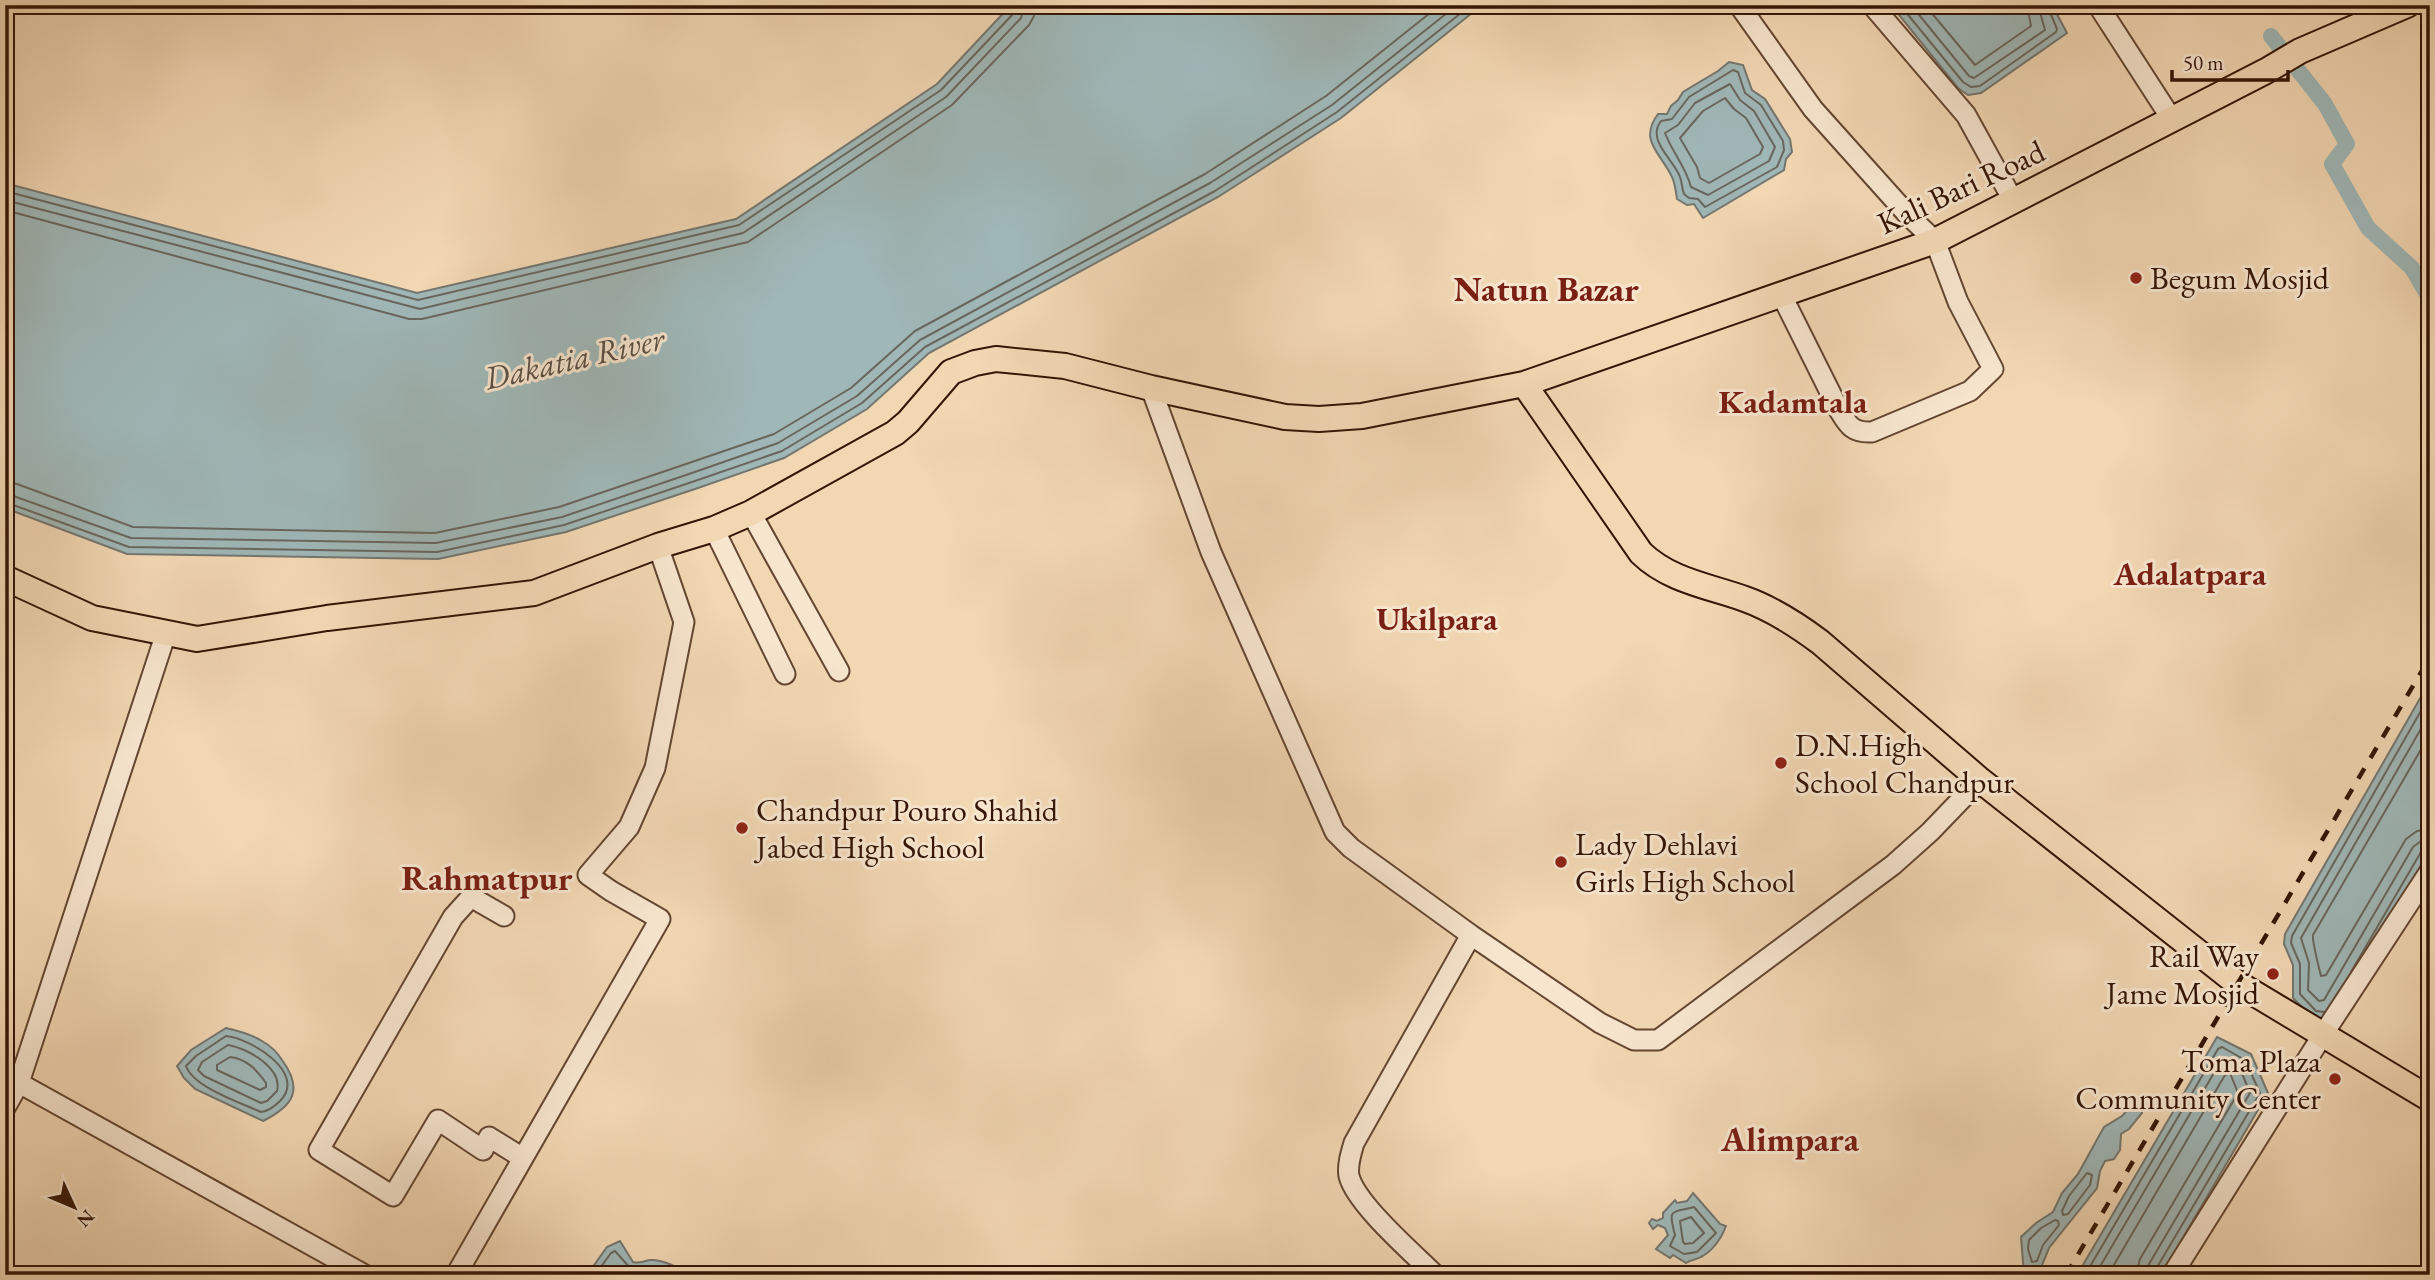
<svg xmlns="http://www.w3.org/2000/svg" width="2435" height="1280" viewBox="0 0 2435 1280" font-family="'EB Garamond',serif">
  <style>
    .water { fill: #9fb7b7; stroke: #747670; stroke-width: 2 }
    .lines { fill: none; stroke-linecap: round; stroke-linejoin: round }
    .shore { stroke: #6a665e; stroke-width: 2 }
    .canal { stroke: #9fb7b7; stroke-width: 16 }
    .minor-casing { stroke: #644631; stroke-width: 23 }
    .major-casing { stroke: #341506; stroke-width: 28 }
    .minor { stroke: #f7e5ce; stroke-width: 19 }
    .major { stroke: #f2d7b3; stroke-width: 24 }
    .rail { stroke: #341506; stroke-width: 4.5; stroke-dasharray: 12 12; stroke-linecap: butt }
    .poi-dot { fill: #8f2418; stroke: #f7e5ce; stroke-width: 2.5 }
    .labels { text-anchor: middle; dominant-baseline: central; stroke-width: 6; stroke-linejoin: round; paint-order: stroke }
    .street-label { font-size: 32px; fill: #341506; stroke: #f7e5ce }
    .poi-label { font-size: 32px; fill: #341506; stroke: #f7e5ce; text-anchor: start }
    .water-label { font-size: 33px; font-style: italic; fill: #594e44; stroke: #f7e5ce }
    .neighbourhood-label { font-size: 33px; font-weight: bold; fill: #7a1f14; stroke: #f7e5ce }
    .quarter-label { font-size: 35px; font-weight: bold; fill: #7a1f14; stroke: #f7e5ce }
  </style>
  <rect width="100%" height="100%" fill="#f2d7b3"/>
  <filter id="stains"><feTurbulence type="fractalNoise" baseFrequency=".00286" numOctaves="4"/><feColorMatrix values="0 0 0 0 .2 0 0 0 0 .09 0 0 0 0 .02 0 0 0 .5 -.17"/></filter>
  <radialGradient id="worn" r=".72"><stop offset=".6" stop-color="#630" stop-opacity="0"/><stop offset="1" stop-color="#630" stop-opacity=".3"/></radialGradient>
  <path class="water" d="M 1011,5 L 1482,5 L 1341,118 L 1218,197 L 929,353 L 867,409 L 784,458 L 695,489 L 566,532 L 438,559 L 127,554 L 5,508 L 5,183 L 417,293 L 736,219 L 937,84 Z
    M 1891,5 L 2052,5 L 2067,33 L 1981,93 L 1968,95 L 1958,88 Z
    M 1729,62 L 1743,65 L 1752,90 L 1765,99 L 1790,139 L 1792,152 L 1786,159 L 1784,170 L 1703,218 L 1694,204 L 1687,205 L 1677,199 C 1676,192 1675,183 1672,177 C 1661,153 1638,141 1658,114 L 1667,114 L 1671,106 L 1678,100 L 1683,92 L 1718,71 Z
    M 2430,681 L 2430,850 L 2336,1010 L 2322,1021 L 2313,1018 L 2293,998 L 2293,965 L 2284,944 L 2285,934 Z
    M 226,1028 C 239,1031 251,1034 262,1041 C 271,1046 277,1052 282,1060 C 304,1090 293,1106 263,1121 L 195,1089 L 184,1078 L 177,1066 L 191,1050 Z
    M 2217,1037 L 2251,1054 L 2268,1093 L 2161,1275 L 2077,1275 Z
    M 2139,1098 L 2142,1113 L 2129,1129 L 2121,1134 L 2120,1150 L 2114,1159 L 2105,1161 L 2100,1171 L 2097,1188 L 2049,1248 L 2038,1275 L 2024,1275 L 2021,1237 L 2036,1223 L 2053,1212 L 2062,1193 L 2078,1174 L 2104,1127 L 2122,1116 Z
    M 1693,1193 L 1720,1224 L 1726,1226 C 1721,1239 1714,1250 1701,1257 C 1696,1260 1691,1259 1686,1263 L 1673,1255 L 1670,1258 L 1656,1249 L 1668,1235 L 1665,1228 L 1658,1225 L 1653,1229 L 1649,1223 L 1652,1219 L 1657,1221 L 1663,1218 L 1663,1213 L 1675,1200 L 1677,1203 L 1687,1201 Z
    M 620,1241 L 633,1262 C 640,1264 643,1261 650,1260 C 662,1259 680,1268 689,1275 L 587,1275 L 607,1247 Z"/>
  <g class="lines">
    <path class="shore" d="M 1900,5 L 1963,82 L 1971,87 L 1980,86 L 2056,32 L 2057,29 L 2047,5
      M 1911,5 L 1969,76 L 1974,78 L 2045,30 L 2038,5
      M 1925,5 L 1975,65 L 2031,26 L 2027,5
      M 1733,70 L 1738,72 L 1745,93 L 1761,105 L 1783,141 L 1784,150 L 1777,167 L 1705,207 L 1698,199 L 1689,198 L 1684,194 C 1682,189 1682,182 1680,177 C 1674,160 1646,140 1661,121 L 1672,119 L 1689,97 Z
      M 1730,84 L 1740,100 L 1754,111 L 1775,147 L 1769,161 L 1708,195 L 1691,187 C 1686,167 1672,152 1665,133 L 1678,125 L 1695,103 Z
      M 1725,98 L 1734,109 L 1746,118 L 1763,147 L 1760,154 L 1709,183 L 1700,178 L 1697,167 L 1680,138 L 1703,111 Z
      M 5,191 L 418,300 L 739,225 L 941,90 L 1014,13 L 1016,5
      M 5,200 L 420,309 L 743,233 L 946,97 L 1021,18 L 1025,5
      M 5,210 L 409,319 L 422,319 L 748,242 L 952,105 L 1029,25 L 1034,16 L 1035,5
      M 5,482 L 17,484 L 133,527 L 435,533 L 559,507 L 686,464 L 774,434 L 851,388 L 915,331 L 1205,174 L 1326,96 L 1440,5
      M 5,493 L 131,538 L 436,543 L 562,517 L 689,474 L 778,443 L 857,396 L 920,340 L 1210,183 L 1332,105 L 1457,5
      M 5,502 L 129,547 L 437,552 L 564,525 L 692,482 L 782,451 L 862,403 L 925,347 L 1215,191 L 1337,112 L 1471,5
      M 2430,713 L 2301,938 L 2309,963 L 2308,990 L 2319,1001 L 2324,1000 L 2413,847 L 2421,841 L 2430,839
      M 2430,734 L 2313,935 C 2312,941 2319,968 2321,976 L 2326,975 L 2406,839 L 2417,831 L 2430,829
      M 2351,972 L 2421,852 L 2430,848
      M 2324,1012 L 2316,1011 L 2300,994 L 2300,964 L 2291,943 L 2292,936 L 2430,695
      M 226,1036 C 250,1038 308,1073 280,1101 C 274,1107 269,1111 261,1112 C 241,1103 193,1087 186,1066 L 196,1056 Z
      M 228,1045 C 247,1048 283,1068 277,1091 L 267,1101 L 261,1103 L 204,1076 L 198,1070 L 202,1062 Z
      M 230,1057 C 247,1059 257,1070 266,1083 L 266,1087 L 260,1090 L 217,1070 L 217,1065 Z
      M 2087,1173 L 2092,1175 L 2090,1185 L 2068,1214 L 2063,1215 L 2062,1211 L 2069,1196 Z
      M 1694,1207 L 1716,1233 L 1697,1252 L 1684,1254 L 1670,1246 L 1675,1235 C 1668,1209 1670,1213 1694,1207 Z
      M 1691,1217 L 1704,1233 L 1693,1243 L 1685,1244 L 1683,1242 L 1680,1221 Z
      M 2055,1220 L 2058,1221 L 2059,1225 L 2043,1245 L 2037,1261 L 2032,1262 L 2028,1249 L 2029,1240 L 2041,1228 Z
      M 595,1275 L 611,1253 L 615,1251 L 631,1269 L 640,1270 L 653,1267 L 675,1275
      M 2085,1275 L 2218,1049 L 2222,1047 L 2245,1060 L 2260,1093 L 2156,1269 L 2155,1275
      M 2095,1275 L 2221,1061 L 2226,1059 L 2239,1066 L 2250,1093 L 2149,1264 L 2146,1275
      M 2108,1275 L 2225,1075 L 2230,1073 L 2238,1093 L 2140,1259 L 2136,1275"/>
    <path class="canal" d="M 2271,36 L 2325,104 L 2347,144 L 2332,164 L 2368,228 L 2412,268 L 2430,299"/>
    <defs>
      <path id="minor" d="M 1739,5 L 1813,109 L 1908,215 L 1935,241 L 1958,302 L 1993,369 L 1970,391 L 1872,432 C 1852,433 1848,425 1839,410 L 1782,296
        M 1872,5 L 1966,115 L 2014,202
        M 2098,5 L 2171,118
        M 1151,388 L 1211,552 L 1335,832 L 1351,848 L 1471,935 L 1354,1143 C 1351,1153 1347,1166 1349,1176 C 1356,1204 1413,1253 1435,1275
        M 751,513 L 839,671
        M 714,529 L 785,674
        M 504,916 L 471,897 L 453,917 L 319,1150 L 393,1196 L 438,1120 L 483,1150 L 489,1137 L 523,1158
        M 1471,935 L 1600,1023 L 1634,1040 L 1658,1040 L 1893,865 L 1930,832 L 1980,780
        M 19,1083 L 365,1275
        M 5,1108 L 19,1083 L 166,633
        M 456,1275 L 660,919 L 611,891 L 588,875 L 629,827 L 655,768 L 684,622 L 658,546
        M 2172,1275 L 2322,1036 L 2430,871"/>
      <path id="major" d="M 1524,384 L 1641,553 C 1670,581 1709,586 1745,599 C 1773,609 1796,624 1820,642 L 1980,780 L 2237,983 L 2430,1099
        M 5,578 L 92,618 L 197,639 L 327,618 L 534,593 L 658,546 L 714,529 L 751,513 L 895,433 L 908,422 L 951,372 L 975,363 L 996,359 L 1065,366 L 1151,388 L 1285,417 L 1319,419 L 1362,416 L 1524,384 L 1935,241 L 2266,71 L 2300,51 L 2407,5"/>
    </defs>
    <use href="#minor" class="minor-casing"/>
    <use href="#major" class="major-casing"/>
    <use href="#minor" class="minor"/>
    <use href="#major" class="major"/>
    <path class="rail" d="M 2066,1275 L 2430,657"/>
  </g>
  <g class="poi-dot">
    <circle cx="2136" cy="278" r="7"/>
    <circle cx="1781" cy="763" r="7"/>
    <circle cx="742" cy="828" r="7"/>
    <circle cx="1561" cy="862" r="7"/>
    <circle cx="2273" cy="974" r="7"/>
    <circle cx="2335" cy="1079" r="7"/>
  </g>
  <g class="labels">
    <g class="street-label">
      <text transform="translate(1961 187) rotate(-25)">Kali Bari Road</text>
    </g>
    <g class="poi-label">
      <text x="2150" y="278">Begum Mosjid</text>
      <text x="1795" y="745">D.N.High<tspan x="1795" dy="37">School Chandpur</tspan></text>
      <text x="756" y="810">Chandpur Pouro Shahid<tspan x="756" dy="37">Jabed High School</tspan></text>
      <text x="1575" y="844">Lady Dehlavi<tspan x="1575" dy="37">Girls High School</tspan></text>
      <text x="2259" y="956" text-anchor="end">Rail Way<tspan x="2259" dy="37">Jame Mosjid</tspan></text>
      <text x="2321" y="1061" text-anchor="end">Toma Plaza<tspan x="2321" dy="37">Community Center</tspan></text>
    </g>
    <g class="water-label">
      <text transform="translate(574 358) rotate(-13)">Dakatia River</text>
    </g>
    <g class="neighbourhood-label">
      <text x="1793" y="401">Kadamtala</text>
      <text x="2190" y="573">Adalatpara</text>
      <text x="1437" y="618">Ukilpara</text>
    </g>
    <g class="quarter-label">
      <text x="1546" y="288">Natun Bazar</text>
      <text x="487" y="877">Rahmatpur</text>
      <text x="1790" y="1138">Alimpara</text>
    </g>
  </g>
  <rect width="2435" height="1280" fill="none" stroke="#f2d7b3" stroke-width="28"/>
  <rect x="7" y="7" width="2421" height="1266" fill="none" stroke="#341506" stroke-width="3.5"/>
  <rect x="14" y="14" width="2407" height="1252" fill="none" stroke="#341506" stroke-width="2"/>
  <g transform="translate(74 1207) rotate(134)" stroke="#f7e5ce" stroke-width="5" paint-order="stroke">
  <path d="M0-5L12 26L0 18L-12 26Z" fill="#341506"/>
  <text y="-10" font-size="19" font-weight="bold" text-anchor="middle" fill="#341506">N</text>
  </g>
  <path d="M2172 70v10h116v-10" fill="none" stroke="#341506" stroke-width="3.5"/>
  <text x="2183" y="70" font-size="21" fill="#341506" stroke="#f7e5ce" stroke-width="5" paint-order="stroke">50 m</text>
  <rect width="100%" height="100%" filter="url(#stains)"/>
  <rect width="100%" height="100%" fill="url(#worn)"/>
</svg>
